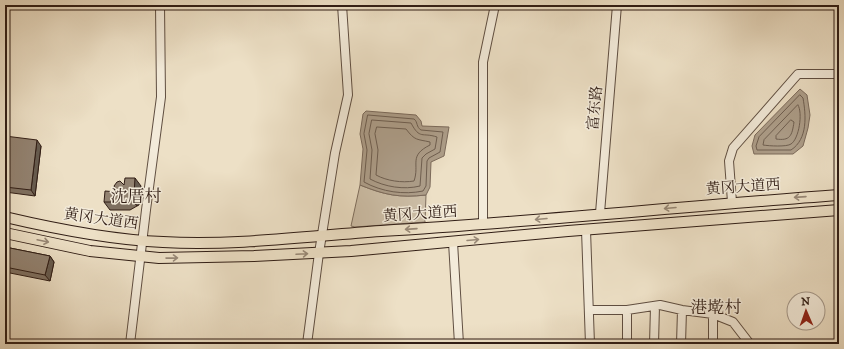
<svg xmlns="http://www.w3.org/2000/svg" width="844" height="349" viewBox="0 0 844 349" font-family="'IM FELL DW Pica','Noto Serif SC',serif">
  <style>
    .green { fill: #cdbfa8; stroke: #7e6e5e }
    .water { fill: #ad9e8a; stroke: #7b6a5b }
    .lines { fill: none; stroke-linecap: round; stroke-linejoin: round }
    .shore { stroke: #6e5e50; stroke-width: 1 }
    .minor-casing { stroke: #5f4e41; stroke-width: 10 }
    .major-casing { stroke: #301d15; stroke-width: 12 }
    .minor { stroke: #f3ebda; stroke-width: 8 }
    .major { stroke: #ede0c6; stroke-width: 10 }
    .wall { fill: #7e7061; stroke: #301d15 }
    .shaded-wall { fill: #665b4f; stroke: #301d15 }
    .building { fill: #928271; stroke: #301d15 }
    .oneway { stroke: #988876 }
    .labels { text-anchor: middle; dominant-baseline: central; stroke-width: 3; stroke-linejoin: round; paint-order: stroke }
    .street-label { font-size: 15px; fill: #301d15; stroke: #f3ebda }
    .quarter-label { font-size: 17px; fill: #301d15; stroke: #f3ebda }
  </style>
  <rect width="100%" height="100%" fill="#ede0c6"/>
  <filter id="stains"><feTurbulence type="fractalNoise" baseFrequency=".005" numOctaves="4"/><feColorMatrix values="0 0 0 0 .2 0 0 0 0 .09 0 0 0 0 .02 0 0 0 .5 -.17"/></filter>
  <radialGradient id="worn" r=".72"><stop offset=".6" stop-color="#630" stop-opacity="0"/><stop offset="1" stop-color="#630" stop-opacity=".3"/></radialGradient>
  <path class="green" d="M 360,185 C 385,195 399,198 426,195 L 425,222 L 355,227 L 351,226 Z"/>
  <path class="water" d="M 800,89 L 807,95 L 810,115 L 808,128 L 803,146 L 793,154 L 754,154 L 752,146 L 755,135 Z
    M 366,111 L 416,115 L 421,121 L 422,126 L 449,127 L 444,156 L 431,162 L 430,187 L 426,195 C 399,198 385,195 360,185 L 363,149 L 360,134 L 363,114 Z"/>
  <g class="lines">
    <path class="shore" d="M 800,95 L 803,98 C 806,115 808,139 791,150 L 757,150 L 756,146 L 759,137 Z
      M 798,105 C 803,113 799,139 791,144 C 787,147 769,146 763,145 L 764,140 Z
      M 368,115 L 414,119 C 418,122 416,127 421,130 L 443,132 L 440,152 L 429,158 L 427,161 L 426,186 L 423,191 C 404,195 382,192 364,182 L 367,150 L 364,134 Z
      M 372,120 L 411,123 C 420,140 422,132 437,137 L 435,149 L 426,154 L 422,158 L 420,186 C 404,190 385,187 370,179 L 372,150 L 369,134 Z
      M 791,120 L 794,122 C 792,136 790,141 776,139 L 776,136 Z
      M 377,127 L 406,129 C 415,141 417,139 430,142 L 430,145 C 408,156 420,164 414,181 C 402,183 387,181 376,175 L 378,150 L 375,134 Z"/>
    <defs>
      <path id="minor" d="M 732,202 L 729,161 L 733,148 L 798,74 L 839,74
        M 600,213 L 617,5
        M 483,224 L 483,62 L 495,5
        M 586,230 L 590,344
        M 453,242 L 459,344
        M 589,310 L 627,310 L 660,305 L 682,310 L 713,314 L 733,322 L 750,344
        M 713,314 L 713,344
        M 130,344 L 146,210 L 161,97 L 160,5
        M 307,344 L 319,253 L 335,153 L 348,95 L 342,5
        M 627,344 L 627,310
        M 654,344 L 655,306
        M 681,344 L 682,310"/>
      <path id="major" d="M 5,217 C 56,229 111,240 163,242 C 236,246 309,236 381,231 C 534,222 686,206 839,195
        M 5,233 L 90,251 L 159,258 L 254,256 L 351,251 L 568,231 L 839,210"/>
    </defs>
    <use href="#minor" class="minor-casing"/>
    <use href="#major" class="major-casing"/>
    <use href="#minor" class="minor"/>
    <use href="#major" class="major"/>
  </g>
  <path class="wall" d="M 5,136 L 41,146 L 35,196 L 5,192 Z
    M 124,185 L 141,186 L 140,204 L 137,206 L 130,210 L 110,210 L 104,202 L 118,192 L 114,186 Z
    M 5,247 L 50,256 L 54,262 L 50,281 L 5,272 Z"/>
  <path class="shaded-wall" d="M 37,140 L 41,146 L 35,196 L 31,190 Z
    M 135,178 L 141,186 L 140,204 L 137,206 L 131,198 Z
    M 50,256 L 54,262 L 50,281 L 45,275 Z"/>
  <path class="building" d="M 5,136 L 37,140 L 31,190 L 5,187 Z
    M 125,178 L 135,178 L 134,195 L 131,198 L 124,202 L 104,202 L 105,191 L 118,192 L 114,186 L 117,182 L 120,181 L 124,185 Z
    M 5,247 L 50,256 L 45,275 L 5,267 Z
    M 5,340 L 30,340 L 30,344 L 5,344 Z
    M 135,340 L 193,341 L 193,344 L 135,344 Z"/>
  <defs><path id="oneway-shaft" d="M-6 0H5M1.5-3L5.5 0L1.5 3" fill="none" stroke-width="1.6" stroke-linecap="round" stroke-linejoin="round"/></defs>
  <g class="oneway">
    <use href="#oneway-shaft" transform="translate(800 197) rotate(176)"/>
    <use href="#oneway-shaft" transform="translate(670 208) rotate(175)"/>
    <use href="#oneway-shaft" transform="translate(541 219) rotate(175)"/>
    <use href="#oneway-shaft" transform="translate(411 229) rotate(176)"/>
    <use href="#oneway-shaft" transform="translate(473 240) rotate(-5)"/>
    <use href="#oneway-shaft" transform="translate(43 241) rotate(12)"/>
    <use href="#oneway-shaft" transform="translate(302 254) rotate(-3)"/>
    <use href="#oneway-shaft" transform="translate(172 258) rotate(-1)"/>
  </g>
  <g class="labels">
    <g class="street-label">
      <text transform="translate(595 108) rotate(-85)">富东路</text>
      <text transform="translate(743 187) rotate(-4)">黄冈大道西</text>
      <text transform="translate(420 214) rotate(-4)">黄冈大道西</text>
      <text transform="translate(101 219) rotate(8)">黄冈大道西</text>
    </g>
    <g class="quarter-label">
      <text x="136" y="197">沈厝村</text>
      <text x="716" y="308">港墘村</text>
    </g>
  </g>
  <rect width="844" height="349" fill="none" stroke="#ede0c6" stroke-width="20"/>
  <rect x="6" y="6" width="832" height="337" fill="none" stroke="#301d15" stroke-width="2"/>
  <rect x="10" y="10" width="824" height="329" fill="none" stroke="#301d15"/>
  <g transform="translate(806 311) rotate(358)"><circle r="19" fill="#f3ebda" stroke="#a5998b"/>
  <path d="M0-3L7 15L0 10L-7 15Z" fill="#8f2418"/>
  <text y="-6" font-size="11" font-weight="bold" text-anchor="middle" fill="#301d15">N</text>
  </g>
  <rect width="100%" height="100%" filter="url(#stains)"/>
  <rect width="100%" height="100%" fill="url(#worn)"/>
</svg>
